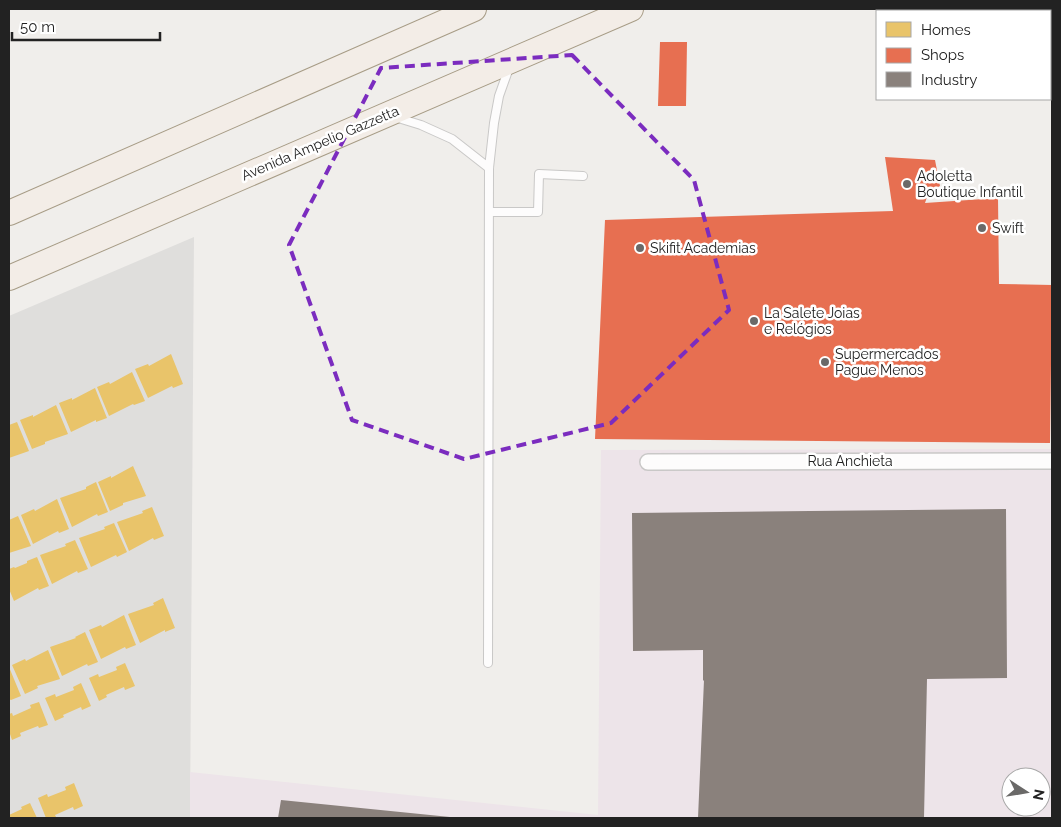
<svg xmlns="http://www.w3.org/2000/svg" width="1061" height="827" viewBox="0 0 1061 827" font-family="Raleway,sans-serif">
  <style>
    .residential { fill: #dfdedc }
    .industrial { fill: #ede4e9; fill-rule: evenodd }
    .homes { fill: #e9c46a }
    .shops { fill: #e76f51 }
    .industry { fill: #8a817c }
    .lines { fill: none; stroke-linecap: round; stroke-linejoin: round }
    .lane-casing { stroke: #c9c8c7; stroke-width: 10 }
    .street-casing { stroke: #c9c8c7; stroke-width: 18 }
    .primary-casing { stroke: #a79c86; stroke-width: 26 }
    .lane { stroke: #fdfcfc; stroke-width: 8 }
    .street { stroke: #fdfcfc; stroke-width: 15 }
    .primary { stroke: #f3ede7; stroke-width: 24 }
    .marked { fill: none; stroke: #7b2cbf; stroke-width: 4; stroke-dasharray: 10 6; stroke-linejoin: round }
    .poi-dot { fill: #6a6968; stroke: #fff; stroke-width: 2 }
    .labels { text-anchor: middle; dominant-baseline: central; stroke-width: 5; stroke-linejoin: round; paint-order: stroke }
    .street-label { font-size: 14px; fill: #222; stroke: #fff }
    .poi-label { font-size: 14px; fill: #222; stroke: #fff; text-anchor: start }
  </style>
  <rect width="100%" height="100%" fill="#f0eeeb"/>
  <path class="residential" d="M 194,237 L 190,818 L 9,818 L 9,316 Z"/>
  <path class="industrial" d="M 1052,449 L 1052,818 L 190,818 L 190,772 L 598,815 L 601,450 ZM 1011,777 L 1041,777 L 1041,807 L 1011,807 Z"/>
  <path class="homes" d="M 171,354 L 183,384 L 173,388 L 172,386 L 148,398 L 135,369 L 148,364 L 149,366 Z
    M 132,372 L 145,401 L 134,405 L 133,404 L 109,416 L 97,387 L 109,382 L 110,384 Z
    M 95,388 L 107,418 L 96,422 L 96,420 L 71,432 L 59,403 L 72,398 L 72,400 Z
    M 56,405 L 68,434 L 45,442 L 45,444 L 32,449 L 20,420 L 33,415 L 33,417 Z
    M 17,422 L 29,451 L 9,458 L 9,425 Z
    M 133,466 L 146,496 L 123,503 L 123,505 L 110,511 L 98,482 L 111,476 L 111,478 Z
    M 96,482 L 108,512 L 98,516 L 97,514 L 72,527 L 60,498 L 86,489 L 86,487 Z
    M 57,499 L 69,529 L 59,533 L 58,531 L 33,544 L 21,515 L 34,509 L 35,511 Z
    M 152,507 L 164,536 L 154,540 L 153,538 L 129,551 L 117,522 L 143,513 L 142,511 Z
    M 18,516 L 31,546 L 9,553 L 9,520 Z
    M 114,523 L 127,552 L 117,557 L 116,555 L 91,567 L 79,538 L 105,529 L 104,527 Z
    M 75,540 L 88,569 L 78,573 L 77,571 L 52,584 L 40,555 L 66,546 L 65,544 Z
    M 37,557 L 49,586 L 39,590 L 38,588 L 14,601 L 9,589 L 9,569 L 14,567 L 15,568 L 27,563 L 27,561 Z
    M 163,598 L 175,628 L 165,632 L 165,630 L 140,643 L 128,614 L 154,605 L 153,603 Z
    M 124,615 L 136,645 L 126,649 L 125,647 L 101,659 L 89,630 L 101,625 L 102,627 Z
    M 85,632 L 98,662 L 88,666 L 87,664 L 62,676 L 50,647 L 76,638 L 75,637 Z
    M 48,650 L 60,679 L 37,686 L 38,688 L 25,694 L 12,665 L 25,659 L 26,661 Z
    M 125,663 L 135,686 L 125,690 L 124,687 L 106,695 L 107,697 L 99,701 L 89,678 L 98,674 L 99,677 L 117,670 L 116,667 Z
    M 9,667 L 21,696 L 11,700 L 9,699 Z
    M 81,683 L 91,706 L 82,710 L 81,707 L 63,715 L 64,717 L 55,721 L 45,698 L 55,694 L 56,697 L 74,690 L 73,687 Z
    M 39,702 L 48,725 L 39,728 L 38,726 L 20,733 L 21,736 L 12,740 L 9,731 L 9,714 L 12,713 L 13,716 L 31,708 L 30,705 Z
    M 74,783 L 83,806 L 74,810 L 73,807 L 55,815 L 56,817 L 46,818 L 38,798 L 47,794 L 48,797 L 66,790 L 65,787 Z
    M 30,803 L 37,818 L 9,818 L 9,815 L 22,809 L 21,807 Z"/>
  <path class="shops" d="M 660,42 L 687,42 L 686,106 L 658,106 Z
    M 885,157 L 935,160 L 940,186 L 929,191 L 925,203 L 998,198 L 999,284 L 1052,285 L 1050,443 L 595,439 L 605,220 L 893,211 Z"/>
  <path class="industry" d="M 1006,509 L 1007,678 L 927,679 L 924,818 L 698,818 L 704,680 L 703,681 L 703,650 L 633,651 L 632,513 Z
    M 281,800 L 450,817 L 450,818 L 278,818 Z"/>
  <g class="lines">
    <defs>
      <path id="lane" d="M 395,117 L 421,125 L 452,139 L 489,168
        M 489,212 L 538,212 L 539,174 L 583,176
        M 488,663 L 489,168 L 494,123 L 499,96 L 509,68"/>
      <path id="street" d="M 648,462 L 1052,461"/>
      <path id="primary" d="M 9,213 L 474,9
        M 9,278 L 631,9"/>
    </defs>
    <use href="#lane" class="lane-casing"/>
    <use href="#street" class="street-casing"/>
    <use href="#primary" class="primary-casing"/>
    <use href="#lane" class="lane"/>
    <use href="#street" class="street"/>
    <use href="#primary" class="primary"/>
  </g>
  <path class="marked" d="M 572,55 L 694,180 L 729,310 L 611,423 L 464,459 L 352,420 L 289,245 L 381,68 Z"/>
  <g class="poi-dot">
    <circle cx="907" cy="184" r="5"/>
    <circle cx="982" cy="228" r="5"/>
    <circle cx="640" cy="248" r="5"/>
    <circle cx="754" cy="321" r="5"/>
    <circle cx="825" cy="362" r="5"/>
  </g>
  <g class="labels">
    <g class="street-label">
      <text transform="translate(320 143) rotate(-23)">Avenida Ampelio Gazzetta</text>
      <text x="850" y="461">Rua Anchieta</text>
    </g>
    <g class="poi-label">
      <text x="917" y="176">Adoletta<tspan x="917" dy="16">Boutique Infantil</tspan></text>
      <text x="992" y="228">Swift</text>
      <text x="650" y="248">Skifit Academias</text>
      <text x="764" y="313">La Salete Joias<tspan x="764" dy="16">e Relógios</tspan></text>
      <text x="835" y="354">Supermercados<tspan x="835" dy="16">Pague Menos</tspan></text>
    </g>
  </g>
  <rect width="1061" height="827" fill="none" stroke="#222222" stroke-width="20"/>
  <rect x="876" y="10" width="175" height="90" fill="#ffffff" stroke="#a7a7a7"/>
  <rect x="886" y="22" width="25" height="15" fill="#e9c46a" stroke="#a7a7a7"/>
  <text x="921" y="35" font-size="15" fill="#222222">Homes</text>
  <rect x="886" y="48" width="25" height="15" fill="#e76f51" stroke="#a7a7a7"/>
  <text x="921" y="60" font-size="15" fill="#222222">Shops</text>
  <rect x="886" y="72" width="25" height="15" fill="#8a817c" stroke="#a7a7a7"/>
  <text x="921" y="85" font-size="15" fill="#222222">Industry</text>
  <g transform="translate(1026 792) rotate(102)"><circle r="24" fill="#ffffff" stroke="#a7a7a7"/>
  <path d="M0-4L9 19L0 12L-9 19Z" fill="#6a6968"/>
  <text y="-8" font-size="14" font-weight="bold" text-anchor="middle" fill="#222222">N</text>
  </g>
  <path d="M12 32v8h148v-8" fill="none" stroke="#222222" stroke-width="2.5"/>
  <text x="20" y="32" font-size="15" fill="#222222" stroke="#ffffff" stroke-width="4" paint-order="stroke">50 m</text>
</svg>
